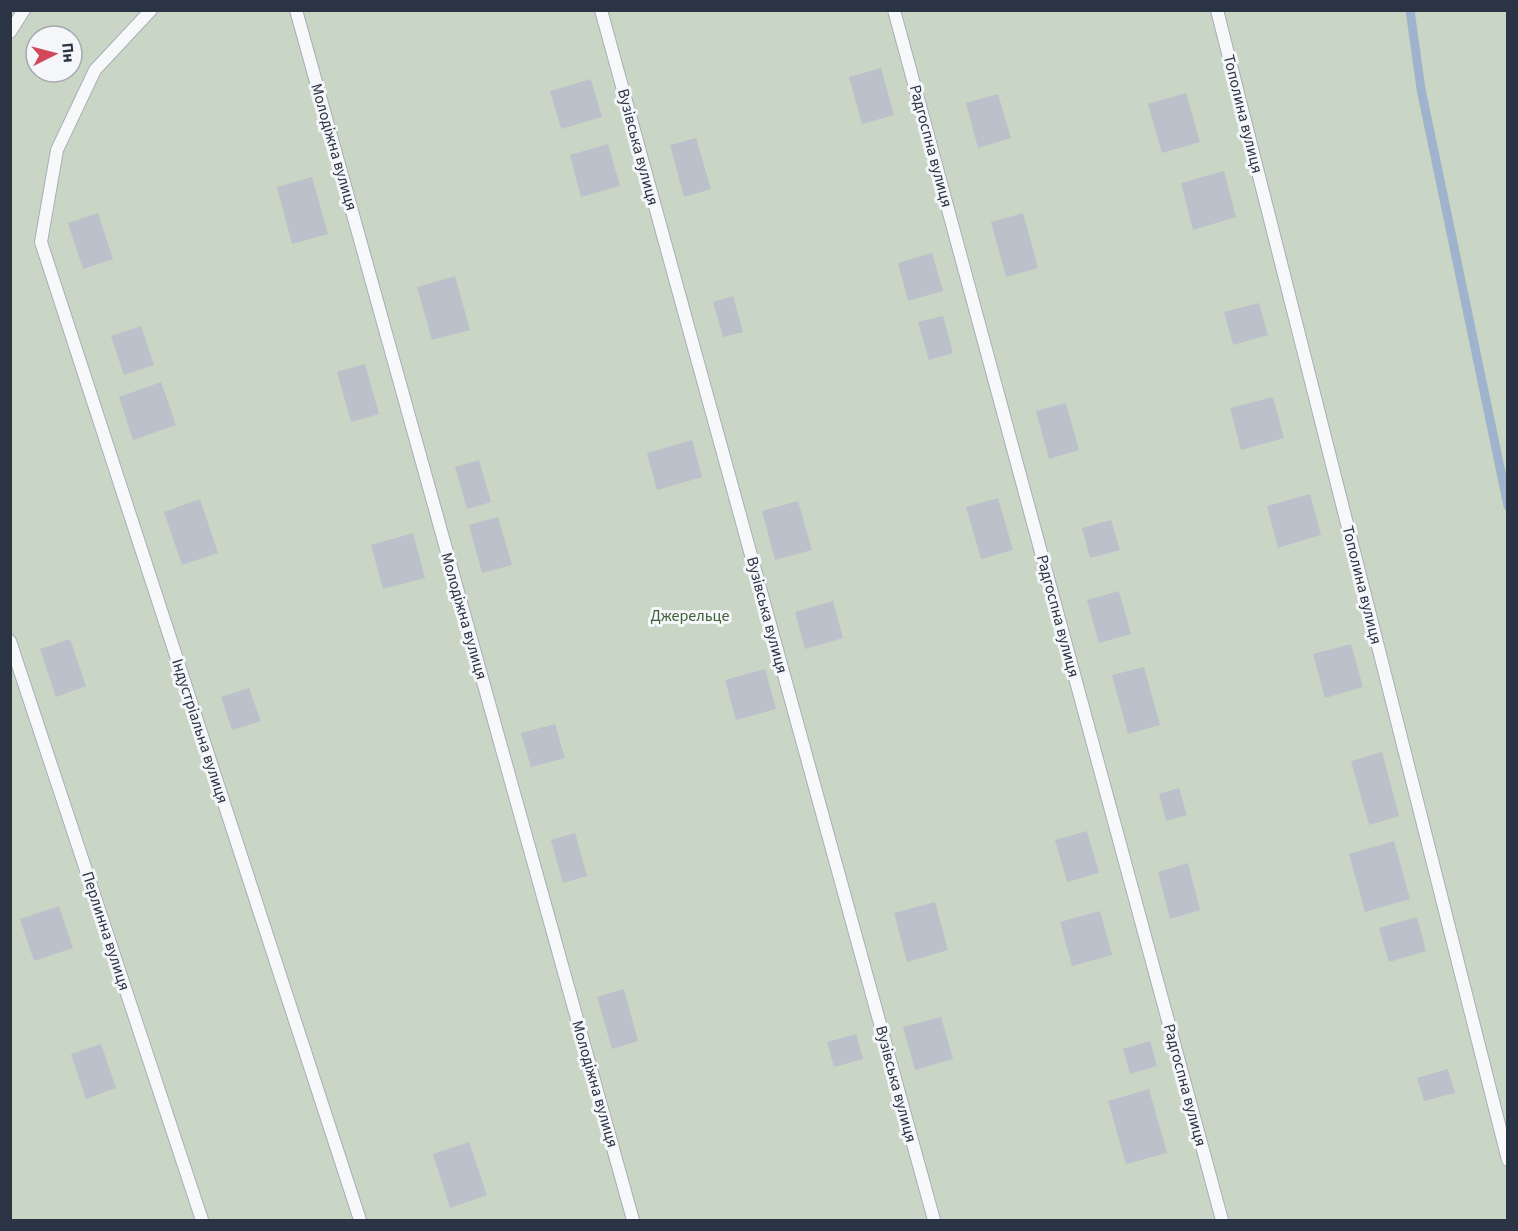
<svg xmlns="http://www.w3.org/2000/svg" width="1518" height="1231" font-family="'Source Sans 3',sans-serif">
  <rect width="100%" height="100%" fill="#e4e7ec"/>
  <path fill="#c9d6c5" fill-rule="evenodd" d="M10 11H1507V1220H11ZM36 36H72V72H36Z"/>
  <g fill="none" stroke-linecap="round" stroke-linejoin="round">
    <path stroke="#9fb4cc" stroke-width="9" d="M1410 10 1421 89 1508 506"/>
  </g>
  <path fill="#bbc0ca" d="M881 68 894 115 862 124 849 77Z
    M591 79 602 117 561 129 550 91Z
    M1186 93 1200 142 1162 153 1148 104Z
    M998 94 1011 138 978 148 966 103Z
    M696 138 711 189 684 197 670 145Z
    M608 144 620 186 581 197 570 155Z
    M1224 171 1236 217 1193 230 1181 183Z
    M312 177 328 234 292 244 277 187Z
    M98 213 113 259 83 269 68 223Z
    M1023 213 1038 268 1006 277 991 222Z
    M932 253 943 291 908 301 898 263Z
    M455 276 470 330 432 340 417 287Z
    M733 296 743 332 723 337 713 302Z
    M1259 303 1268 335 1233 345 1224 312Z
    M943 316 953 353 929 360 918 322Z
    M141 326 154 365 124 375 111 336Z
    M365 364 379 414 351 422 337 372Z
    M161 382 176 425 133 440 119 397Z
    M1273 397 1284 438 1241 450 1230 408Z
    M1066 403 1079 450 1049 459 1036 411Z
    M692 440 702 477 657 490 647 453Z
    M479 460 491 502 467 509 455 467Z
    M1310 494 1321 535 1278 548 1267 506Z
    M998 498 1013 550 981 559 966 507Z
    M200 499 218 553 182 565 164 512Z
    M798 501 812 550 775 560 762 511Z
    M498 517 512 565 482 573 469 525Z
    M1111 520 1120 550 1090 558 1082 528Z
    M413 533 425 578 383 589 371 545Z
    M1119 591 1131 634 1099 643 1087 600Z
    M833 601 843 638 805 649 795 612Z
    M70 639 86 686 56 697 40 649Z
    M1351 644 1363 687 1325 698 1313 654Z
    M1144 667 1160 725 1128 734 1112 675Z
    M765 669 776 709 736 720 725 680Z
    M249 688 261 721 232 730 221 697Z
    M555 724 565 758 531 767 521 733Z
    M1382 752 1399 816 1369 825 1351 761Z
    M1179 788 1187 815 1166 821 1159 794Z
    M1087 831 1099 873 1067 882 1055 840Z
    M575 833 587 876 563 883 551 840Z
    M1394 841 1410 899 1365 912 1349 854Z
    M1188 863 1200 910 1170 919 1158 872Z
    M935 902 948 950 907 962 894 913Z
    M59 906 73 948 34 961 20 919Z
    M1100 911 1112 955 1072 966 1060 922Z
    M1417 917 1426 951 1389 962 1379 928Z
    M624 989 638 1041 612 1049 597 997Z
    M941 1017 953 1059 915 1070 903 1027Z
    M856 1034 863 1059 834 1067 827 1042Z
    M1150 1041 1157 1066 1130 1074 1123 1049Z
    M101 1044 116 1088 86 1099 71 1054Z
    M1448 1069 1455 1093 1424 1101 1417 1078Z
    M1149 1089 1167 1153 1126 1164 1108 1101Z
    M469 1142 487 1195 450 1208 433 1154Z"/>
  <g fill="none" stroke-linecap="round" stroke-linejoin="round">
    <defs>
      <path id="lane" d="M151 10 95 70 57 150 41 242 360 1220
        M296 10 633 1220
        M601 10 934 1220
        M894 10 1222 1220
        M1217 10 1508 1160
        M10 32 24 10
        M10 641 202 1220"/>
    </defs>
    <use href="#lane" stroke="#a9aeb7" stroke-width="14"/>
    <use href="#lane" stroke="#f7f8fa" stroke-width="12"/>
  </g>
  <g text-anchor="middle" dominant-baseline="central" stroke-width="6" stroke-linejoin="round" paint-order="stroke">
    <g font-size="16" fill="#2b3445" stroke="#f4f6f9">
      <text transform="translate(1243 114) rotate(76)">Тополина вулиця</text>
      <text transform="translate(931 146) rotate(75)">Радгоспна вулиця</text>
      <text transform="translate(334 147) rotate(74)">Молодіжна вулиця</text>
      <text transform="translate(638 147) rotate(75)">Вузівська вулиця</text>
      <text transform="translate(1362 585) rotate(76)">Тополина вулиця</text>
      <text transform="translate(767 615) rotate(75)">Вузівська вулиця</text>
      <text transform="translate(464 616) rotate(74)">Молодіжна вулиця</text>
      <text transform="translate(1058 616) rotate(75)">Радгоспна вулиця</text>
      <text transform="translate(200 731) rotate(72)">Індустріальна вулиця</text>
      <text transform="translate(106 931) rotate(72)">Перлинна вулиця</text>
      <text transform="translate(595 1084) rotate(74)">Молодіжна вулиця</text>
      <text transform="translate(896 1084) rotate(75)">Вузівська вулиця</text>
      <text transform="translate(1185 1085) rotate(75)">Радгоспна вулиця</text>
    </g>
    <g font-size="16" fill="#3f6138" stroke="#f4f6f9">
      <text x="690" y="616">Джерельце</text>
    </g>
  </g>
  <rect width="1518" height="1231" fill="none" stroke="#2b3445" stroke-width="24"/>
  <g transform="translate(54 54) rotate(84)"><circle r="28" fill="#f4f6f9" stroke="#a4a8b1" stroke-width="1.5"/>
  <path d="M0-4.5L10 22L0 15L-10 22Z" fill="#d1495b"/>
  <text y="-9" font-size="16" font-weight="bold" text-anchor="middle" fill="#2b3445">Пн</text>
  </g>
</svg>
